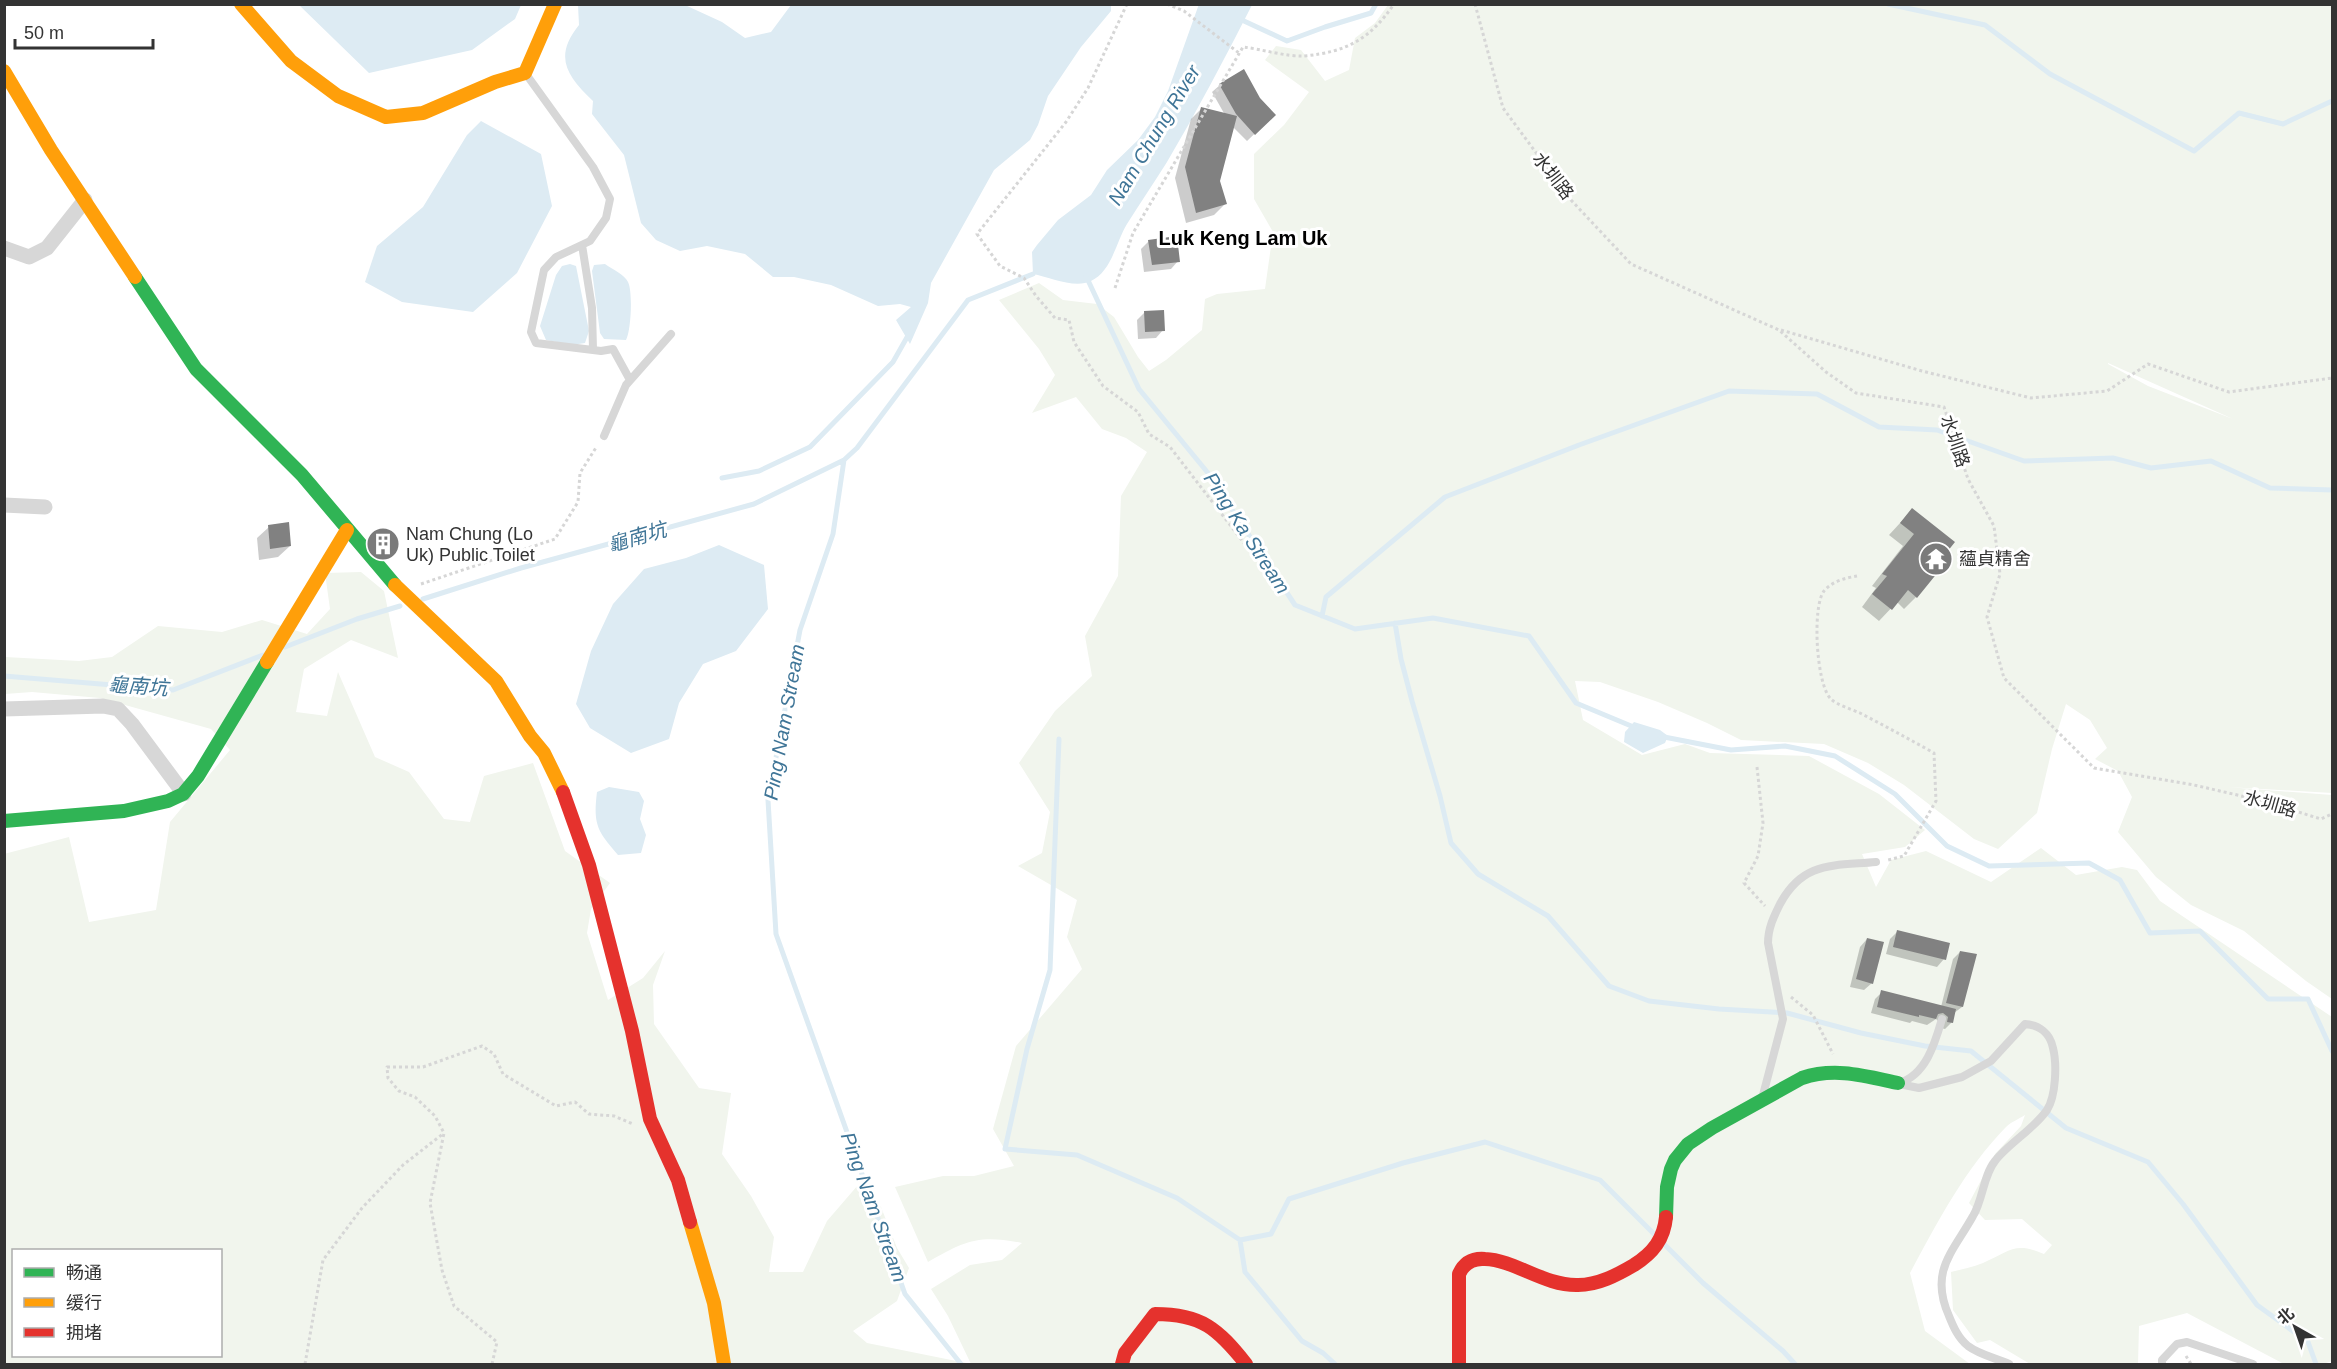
<svg xmlns="http://www.w3.org/2000/svg" width="2337" height="1369" font-family="Helvetica,'Noto Sans SC',sans-serif">
  <rect width="100%" height="100%" fill="#fff"/>
  <path fill="#f1f5ed" fill-rule="evenodd" d="M1388 5H2332V793L2227 787 2332 795V999L2306 981 2244 931 2191 905 2156 877 2118 832 2132 797 2118 771 2095 759 2107 748 2090 720 2066 704 2052 749 2037 813 1998 849 1974 839 1904 785 1868 763 1824 744 1741 740 1707 723 1658 702 1600 682 1575 681 1583 720 1642 755 1685 744 1710 753 1809 756 1879 794 1925 830 1905 847 1862 854 1876 887 1891 860 1926 851 1991 882 2041 848 2076 875 2122 867 2137 870 2160 901 2332 1017V1361L2323 1364H2284L2187 1313 2139 1326 2138 1364H2030L1990 1340 1977 1343 1953 1310 1951 1272C1962 1269 1973 1267 1983 1263 2009 1252 2014 1241 2044 1254L2052 1245 2022 1219 1985 1220 1969 1203 1995 1154 2021 1126 2025 1115C2019 1119 2011 1122 2006 1127 1965 1169 1937 1223 1910 1273L1925 1331 1970 1364H5L4 854 69 837 89 922 156 910 170 822 230 750 211 729 100 698 32 692 5 694V657L79 661 112 657 158 626 222 632 262 620 307 634 330 609 325 573 361 572 384 591 398 658 351 640 304 669 296 712 327 716 338 672 375 757 409 772 444 819 470 822 484 776 533 763 565 851 610 883 591 909 587 933 608 1000 643 978 665 951 653 985 654 1024 699 1088 731 1093 722 1154 751 1196 774 1237 769 1272H803L827 1221 858 1185 881 1207 897 1248 909 1268 897 1301 853 1331 867 1343 971 1364 948 1316 931 1289 970 1265 1002 1260 1022 1243C979 1234 964 1241 928 1262L895 1187 943 1176H974L1014 1166 993 1129 1016 1046 1082 969 1067 937 1077 900 1018 866 1042 853 1050 812 1019 763 1055 711 1092 676 1085 636 1118 576 1121 496 1147 452 1126 438 1102 429 1076 397 1032 413 1055 375 1039 349 999 300 1039 283 1063 300 1097 304 1114 317 1138 357 1149 371 1166 360 1202 330 1205 299 1217 294 1265 289 1273 232 1254 199V154L1284 125 1309 92 1265 60 1276 46 1301 50 1325 81 1349 70 1355 38 1375 23ZM2108 364V363L2233 419 2148 386ZM14 1250H220V1356H14Z"/>
  <path fill="#ddebf3" d="M1199 4 1252 5C1225 58 1197 111 1167 162 1154 183 1140 203 1127 224 1116 242 1112 271 1091 281 1075 289 1049 277 1033 274L1032 252 1037 245 1058 220 1091 195 1107 170 1138 140 1155 117 1168 91Z
    M299 5H521L515 19 472 50 369 73Z
    M578 5H685L722 22 745 38 771 32 791 5 1111 4V11L1081 47 1048 96 1038 125 1030 140 994 170 931 283 928 303 910 344 896 320 911 307 900 304 878 306 831 285 794 277H773L745 254 707 246 680 251 656 240 641 223 624 155 592 114 593 101C567 76 553 57 579 25Z
    M481 121 541 154 552 206 517 273 473 312 402 302 365 282 377 246 423 207 467 135Z
    M570 264 576 266 589 331 585 343 572 345 546 340 540 326 556 275 562 266Z
    M605 264C612 269 625 275 628 282 633 292 631 331 626 340L604 339 600 333 592 271 594 265Z
    M719 545 764 565 768 609 736 651 703 664 679 703 669 739 631 753 590 728 576 704 591 651 613 604 644 569 686 558Z
    M1634 722 1660 730 1668 736 1665 743 1643 753 1624 742 1625 732Z
    M609 787 639 792 644 801 640 819 646 835 641 853 618 855C597 831 593 824 597 792Z"/>
  <path fill="#0003" d="M1220 85 1274 115 1247 141 1232 126 1218 181 1225 204 1214 215 1186 223 1175 178 1191 119 1201 109 1225 115 1212 92Z
    M1149 241 1178 261 1171 269 1144 272 1141 249Z
    M1145 312 1163 330 1156 338 1138 339 1137 320Z
    M1912 510 1941 557 1916 597 1904 609 1897 602 1879 621 1862 607 1876 588 1872 586 1903 546 1889 535Z
    M269 527 290 546 278 557 259 560 257 538Z
    M1898 931 1944 959 1937 967 1886 954 1890 939Z
    M1867 939 1872 983 1864 990 1850 987 1860 947Z
    M1960 952 1962 1007 1954 1013 1952 1022 1945 1029 1941 1028V1024L1936 1019 1927 1025 1912 1021 1910 1023 1871 1013 1875 999 1882 992 1941 1007 1953 959Z"/>
  <g fill="none" stroke-linecap="round" stroke-linejoin="round">
    <path stroke="#ddebf3" stroke-width="5" d="M1236 4 1240 17 1244 21 1287 41 1325 27 1371 13 1376 4
      M1888 4 1985 25 2050 74 2194 151 2239 113 2283 124 2332 101
      M1086 276 1139 389 1208 473 1295 605 1355 629 1433 618 1529 636 1576 703 1636 728
      M722 478 759 471 810 447 893 362 910 332
      M423 599 521 568 754 504 844 460
      M1322 616 1326 597 1445 497 1579 445 1729 391 1817 394 1879 427 1937 430 2024 461 2113 458 2151 468 2211 461 2270 488 2332 490
      M1395 623 1401 659 1412 701 1440 796 1451 843 1478 874 1548 916 1609 986 1649 1001 1719 1009 1787 1013 1861 1033 1925 1046 1971 1051 2066 1128 2148 1162 2183 1204 2257 1305 2308 1342 2316 1364
      M285 647 357 619 400 606
      M4 676 173 690 263 655
      M1659 736 1731 750 1785 746 1835 756 1895 794 1947 846 1989 866 2089 863 2120 880 2150 933 2200 931 2268 999H2308L2332 1051
      M1059 739 1050 970 1027 1049 1005 1149 1077 1155 1177 1198 1240 1240 1271 1234 1289 1199 1403 1163 1485 1142 1600 1180 1657 1237
      M1240 1240 1245 1272 1302 1341 1323 1353 1335 1364
      M1664 1244 1703 1283 1783 1351 1795 1364
      M961 1364 905 1294 776 934 768 800 800 630 833 534 844 460 857 448 968 300 1033 274"/>
  </g>
  <path fill="#818181" d="M1244 69 1260 98 1276 115 1255 135 1236 114 1219 84Z
    M1201 107 1237 116 1220 181 1227 204 1196 213 1185 167Z
    M1177 236 1180 262 1152 265 1148 240Z
    M1164 310 1165 331 1145 332 1144 311Z
    M1912 508 1955 542 1943 557 1947 561 1917 598 1908 590 1892 610 1872 594 1887 576 1882 574 1914 534 1900 523Z
    M289 522 291 546 270 549 268 525Z
    M1897 930 1950 943 1946 960 1893 947Z
    M1867 938 1884 942 1873 984 1856 979Z
    M1960 951 1977 954 1963 1007 1946 1003Z
    M1881 990 1956 1009 1953 1023 1947 1022 1948 1017 1943 1013 1938 1014 1936 1019 1919 1015V1017L1877 1007Z"/>
  <g fill="none" stroke-linecap="round" stroke-linejoin="round">
    <path stroke="#d6d6d6" stroke-width="3" stroke-dasharray="3 3" stroke-linecap="butt" d="M1127 4 1088 88 1066 122 977 234 1000 266 1024 278 1036 296 1055 318 1069 320 1074 342 1103 386 1138 412 1149 434 1170 447 1244 543
      M1167 4 1184 11 1239 53
      M1475 4 1503 108 1571 200 1631 264 1779 330 1826 372 1856 393 1944 407 1968 479 1994 526 2000 574 1987 617 2004 678 2094 768 2194 785 2263 801 2321 819 2332 814
      M1115 288 1133 233 1243 47C1261 49 1287 57 1304 56 1347 52 1370 39 1394 4
      M1781 330 1922 371 2031 398 2107 391 2148 364 2229 392 2332 378
      M1857 576C1846 578 1832 581 1824 591 1812 606 1816 685 1831 699 1837 705 1851 709 1860 713 1885 726 1909 739 1934 753L1936 801 1904 856 1888 860
      M421 584 555 539 578 502 580 473 597 446
      M1757 767 1763 823 1758 856 1744 883 1765 906
      M1791 997 1813 1015 1833 1054
      M2186 1356 2191 1364
      M305 1364 323 1260 362 1208 403 1165 444 1133
      M492 1364 497 1342 454 1306 442 1270 430 1203 444 1133 435 1116 415 1097 399 1091 388 1078 387 1067H423L482 1046 494 1054 503 1074 556 1106 575 1102 589 1114 614 1116 633 1124"/>
    <path stroke="#d7d7d7" stroke-width="8" d="M526 74 593 167 610 199 606 218 590 241 556 257 544 270 531 332 536 343 601 351 613 349 630 380
      M582 245 592 308 593 350
      M604 436 626 385 671 334
      M1899 1083C1926 1075 1935 1043 1942 1019
      M1899 1084 1919 1088 1962 1077 1991 1061 2025 1024C2039 1025 2050 1033 2053 1048 2057 1064 2056 1096 2047 1110 2035 1128 2008 1144 1995 1161 1983 1176 1983 1200 1973 1216 1953 1252 1929 1271 1949 1316 1953 1326 1958 1338 1968 1346 1980 1355 1996 1358 2009 1364
      M1763 1095 1783 1019 1768 943C1768 928 1774 916 1780 904 1803 861 1833 866 1876 862
      M2162 1364V1360L2177 1344 2187 1342 2253 1364"/>
    <path stroke="#d7d7d7" stroke-width="15" d="M4 248 29 257 47 248 85 200
      M4 505 45 507
      M4 709 103 706 118 709 132 724 184 794"/>
    <path stroke="#30b455" stroke-width="14" d="M135 277 196 369 302 475 395 585
      M4 821 124 811 168 801 183 794 198 776 267 662
      M1666 1217 1667 1187 1671 1169 1675 1160 1688 1144 1712 1128 1802 1078C1835 1067 1865 1076 1898 1083"/>
    <path stroke="#ff9f0a" stroke-width="14" d="M241 4 291 61 338 96 386 117 423 113 495 82 525 73 555 4
      M4 71 51 150 135 277
      M395 585 496 681 530 736 544 753 563 792
      M267 662 347 530
      M690 1222 714 1303 724 1364"/>
    <path stroke="#e5322d" stroke-width="14" d="M563 792 589 865 632 1031 650 1119 678 1180 690 1222
      M1122 1364 1125 1353 1155 1314C1202 1314 1218 1329 1246 1364
      M1459 1364V1274C1464 1263 1473 1258 1485 1259 1515 1260 1544 1286 1578 1285 1598 1285 1617 1275 1634 1265 1653 1253 1664 1239 1666 1217"/>
  </g>
  <defs>
    <symbol id="building-disc" viewBox="-11 -11 22 22"><circle r="9.5" fill="#7a7a7a" stroke="#fff"/><path d="M-4-6H4V6H1V3H-1V6H-4ZM-2.5-4.3h1.7v1.8h-1.7ZM.8-4.3h1.7v1.8H.8ZM-2.5-1h1.7V.8h-1.7ZM.8-1h1.7V.8H.8Z" fill="#fff"/></symbol>
    <symbol id="temple-disc" viewBox="-11 -11 22 22"><circle r="9.5" fill="#7a7a7a" stroke="#fff"/><path d="M0-6L5-2H3V0L6.5 2.5H4V6H1.5V3h-3V6H-4V2.5H-6.5L-3 0V-2H-5Z" fill="#fff"/></symbol>
  </defs>
  <g fill-rule="evenodd">
    <use href="#building-disc" x="364" y="525" width="38" height="38"/>
    <use href="#temple-disc" x="1917" y="540" width="38" height="38"/>
  </g>
  <g text-anchor="middle" dominant-baseline="central" stroke-width="6" stroke-linejoin="round" paint-order="stroke">
    <g font-size="18" fill="#333" stroke="#fff">
      <text transform="translate(1553 176) rotate(52)">水圳路</text>
      <text transform="translate(1955 441) rotate(71)">水圳路</text>
      <text transform="translate(2270 804) rotate(16)">水圳路</text>
    </g>
    <g font-size="18" fill="#333" stroke="#fff" text-anchor="start">
      <text x="406" y="534">Nam Chung (Lo<tspan x="406" dy="21">Uk) Public Toilet</tspan></text>
      <text x="1959" y="559">蘊貞精舍</text>
    </g>
    <g font-size="20" font-style="italic" fill="#3f7597" stroke="#fff">
      <text transform="translate(1154 135) rotate(-59)">Nam Chung River</text>
      <text transform="translate(1247 533) rotate(57)">Ping Ka Stream</text>
      <text transform="translate(637 537) rotate(-16)">龜南坑</text>
      <text transform="translate(138 686) rotate(4)">龜南坑</text>
      <text transform="translate(784 722) rotate(-80)">Ping Nam Stream</text>
      <text transform="translate(874 1207) rotate(70)">Ping Nam Stream</text>
    </g>
    <g font-size="20" font-weight="bold" fill="#000" stroke="#fff">
      <text x="1243" y="238">Luk Keng Lam Uk</text>
    </g>
  </g>
  <rect width="2337" height="1369" fill="none" stroke="#333333" stroke-width="12"/>
  <rect x="12" y="1249" width="210" height="108" fill="#ffffff" stroke="#adadad" stroke-width="1.5"/>
  <rect x="24" y="1268" width="30" height="9" fill="#30b455" stroke="#adadad" stroke-width="1.5"/>
  <text x="66" y="1279" font-size="18" fill="#333333">畅通</text>
  <rect x="24" y="1298" width="30" height="9" fill="#ff9f0a" stroke="#adadad" stroke-width="1.5"/>
  <text x="66" y="1309" font-size="18" fill="#333333">缓行</text>
  <rect x="24" y="1328" width="30" height="9" fill="#e5322d" stroke="#adadad" stroke-width="1.5"/>
  <text x="66" y="1339" font-size="18" fill="#333333">拥堵</text>
  <g transform="translate(2295 1327) rotate(320)" stroke="#ffffff" stroke-width="4.5" paint-order="stroke">
  <path d="M0-4.5L10 22L0 15L-10 22Z" fill="#333333"/>
  <text y="-9" font-size="16" font-weight="bold" text-anchor="middle" fill="#333333">北</text>
  </g>
  <path d="M15 39v9h138v-9" fill="none" stroke="#333333" stroke-width="3"/>
  <text x="24" y="39" font-size="18" fill="#333333" stroke="#ffffff" stroke-width="4.5" paint-order="stroke">50 m</text>
</svg>
